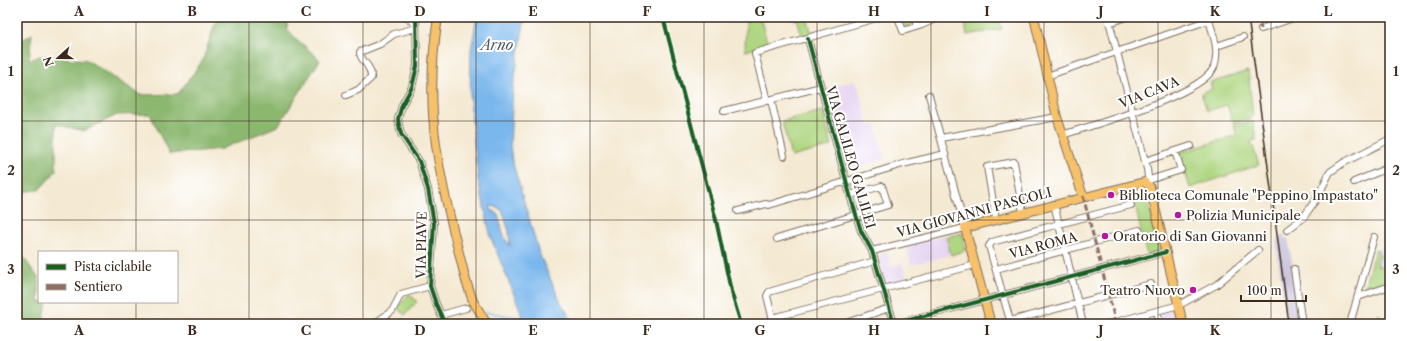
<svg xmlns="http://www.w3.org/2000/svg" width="1407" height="341" font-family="'Libre Caslon Text',serif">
  <rect width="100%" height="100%" fill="#fff"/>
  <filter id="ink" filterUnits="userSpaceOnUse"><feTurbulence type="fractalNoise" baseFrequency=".025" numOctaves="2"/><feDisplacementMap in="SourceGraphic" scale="8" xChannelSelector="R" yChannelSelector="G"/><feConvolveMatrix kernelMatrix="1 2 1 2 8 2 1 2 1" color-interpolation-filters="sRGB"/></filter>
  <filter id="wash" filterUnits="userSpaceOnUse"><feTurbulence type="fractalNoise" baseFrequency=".012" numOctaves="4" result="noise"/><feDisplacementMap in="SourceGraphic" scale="16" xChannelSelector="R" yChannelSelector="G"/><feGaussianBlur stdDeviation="0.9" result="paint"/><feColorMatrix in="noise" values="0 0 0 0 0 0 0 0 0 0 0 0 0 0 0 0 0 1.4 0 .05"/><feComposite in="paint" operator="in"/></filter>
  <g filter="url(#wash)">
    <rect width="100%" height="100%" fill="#f4e9d2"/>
    <path fill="#e5d3f1" d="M856 80 869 126 876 125 885 159 848 169 825 89Z
      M945 235 950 255 911 265 906 245Z
      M1390 244V279H1389L1384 267 1378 266 1376 261 1380 256 1377 249Z
      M887 250 890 266 902 263 907 280 887 285 878 258Z
      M1173 310 1176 324H1161V313Z"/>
    <path fill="#c7c0d9" d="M1285 234V238H1288L1292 262 1299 324H1287L1276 240Z"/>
    <path fill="#afd680" stroke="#75804f" d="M746 17H760L768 45 745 51Z
      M797 17H807L811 32 815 31V33L799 38 802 35 797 19 794 20 793 18Z
      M901 17H914V25L905 27Z
      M964 17H999L1002 29 967 35Z
      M1248 71 1253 117 1234 124 1227 105 1207 111 1201 93 1212 89 1210 83Z
      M822 111 832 146 791 157 782 121Z
      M1253 121 1256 140 1251 141 1259 165 1190 188 1179 153 1237 135 1234 126Z
      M1140 188 1146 192 1160 251 1147 255 1144 245 1146 244 1145 240H1143L1135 205 1136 203 1135 199 1133 200 1130 191Z
      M962 233 966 250 951 255 946 237Z
      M1377 249 1380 256 1376 264 1378 266 1384 267 1389 282 1366 290 1365 285 1375 250Z
      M409 294 417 301 405 315 397 308Z
      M1379 314 1381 319 1388 317 1390 324H1376Z"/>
    <path fill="#8bb76e" stroke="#637046" d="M217 17H288L287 30 320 60 278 126 221 149 169 154 150 114 117 115 84 131 56 124V171L39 190 17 192V43L32 34 29 60 40 56 87 60 141 95 178 94 203 60Z
      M17 248 39 279V302H47L43 324H25L17 317Z"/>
    <path fill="#7ab7ed" stroke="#5a7086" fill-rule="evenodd" d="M477 17H525L513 88 510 145 512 160 539 253 560 301 574 324H526L491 238 478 180 470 98 471 50ZM490 205 502 210 509 231 510 246 504 237 498 215 496 212 492 211Z"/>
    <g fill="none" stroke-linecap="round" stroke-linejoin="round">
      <path stroke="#7ab7ed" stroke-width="1.5" d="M486 312 523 318
        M401 324 404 319"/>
    </g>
  </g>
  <g filter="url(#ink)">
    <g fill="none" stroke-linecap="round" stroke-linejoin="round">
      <defs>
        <path id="minor" d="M407 17 415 24
          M416 17 417 66 412 87 402 105 398 119 399 125 401 134 419 161 428 189 434 223 430 286 436 304 445 324
          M898 17 903 31 922 25 939 17
          M916 17V27
          M1108 17 1147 169 1149 185
          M1109 23 1126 17
          M1261 29 1296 17
          M808 39 850 195 861 231 872 251 894 324
          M1217 46 1243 37
          M1047 76 1209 20
          M346 95 358 90 371 78C372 65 359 60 360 52L380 44 394 34 416 28
          M771 100 784 156
          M767 101 755 53 880 17
          M724 111 821 87
          M1062 135C1092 125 1203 95 1214 67 1220 50 1213 34 1208 17
          M941 138 1057 117
          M1145 161 1191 146
          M1149 180 1181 170 1175 151
          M1354 182 1390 167
          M1054 204 1083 324
          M738 211 766 204 769 205 903 164 945 154
          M996 219 987 167 1014 162 1023 212
          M1287 230 1303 218 1317 198 1330 172 1343 163 1390 139
          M777 239 888 205 882 186 850 195
          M872 251 965 228 929 95
          M996 269 1139 230
          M1294 269 1302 324
          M1358 297 1390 286
          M1157 311 1160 324
          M441 315 466 308
          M772 318 975 265
          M1010 321 1151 284
          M374 324 392 311 401 294 430 286
          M774 324 767 296 769 292 875 261
          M843 324 889 308
          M894 324 1166 252
          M1011 324 989 246 992 242 1131 205
          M1108 324 1179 305 1216 285 1258 250
          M1350 324 1374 237"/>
        <path id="major" d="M438 17C433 49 431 82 433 114 436 169 453 228 466 281L473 301 487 324
          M1034 17 1057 117 1083 196
          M991 324 965 228 1144 182 1150 187 1183 324"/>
      </defs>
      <use href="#minor" stroke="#7c6d5d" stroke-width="8"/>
      <use href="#major" stroke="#7c6d5d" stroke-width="10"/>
      <use href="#minor" stroke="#fff" stroke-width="6"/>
      <use href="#major" stroke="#f6c16b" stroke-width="8"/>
      <path stroke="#3b2a1e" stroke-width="1.5" d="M1248 17 1289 324"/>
      <path stroke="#8d6e63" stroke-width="3" stroke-dasharray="6 3" stroke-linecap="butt" d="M1259 17 1261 29
        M1083 196 1116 324"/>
      <defs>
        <path id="cycleway" d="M416 17 417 66 412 87 402 105 398 119 399 125 401 134 419 161 428 189 434 223 430 286 436 304 445 324
          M663 17 716 220 731 291 741 324
          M808 39 850 195 861 231 872 251 894 324
          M894 324 1166 252"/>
      </defs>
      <use href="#cycleway" stroke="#fff" stroke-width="6"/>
      <use href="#cycleway" stroke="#1b5e20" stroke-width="4"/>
    </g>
  </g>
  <path fill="none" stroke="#3b2a1e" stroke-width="1" stroke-opacity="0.55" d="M136 17V252M249 17V324M363 17V324M476 17V324M590 17V324M704 17V324M817 17V324M931 17V324M1044 17V324M1158 17V324M1271 17V324M17 121H1390M17 220H1390M136 302V324"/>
  <g fill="#b5179e" stroke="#fff" stroke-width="1.5">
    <circle cx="1111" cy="195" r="4"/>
    <circle cx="1178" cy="215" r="4"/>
    <circle cx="1105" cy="236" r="4"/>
    <circle cx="1193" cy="290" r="4"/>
  </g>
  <g text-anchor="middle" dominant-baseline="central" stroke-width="4" stroke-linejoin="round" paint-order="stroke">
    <g font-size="13" fill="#3b2a1e" stroke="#fff">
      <text transform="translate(1149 92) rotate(-22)">VIA CAVA</text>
      <text transform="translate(851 157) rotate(74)">VIA GALILEO GALILEI</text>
      <text transform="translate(974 212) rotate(-15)">VIA GIOVANNI PASCOLI</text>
      <text transform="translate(421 245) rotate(-89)">VIA PIAVE</text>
      <text transform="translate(1043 245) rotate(-15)">VIA ROMA</text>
    </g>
    <g font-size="13" fill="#3b2a1e" stroke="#fff" text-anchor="start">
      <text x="1119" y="195">Biblioteca Comunale "Peppino Impastato"</text>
      <text x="1186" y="215">Polizia Municipale</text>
      <text x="1113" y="236">Oratorio di San Giovanni</text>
      <text x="1185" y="290" text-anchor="end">Teatro Nuovo</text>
    </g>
    <g font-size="14" font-style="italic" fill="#515b66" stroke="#fff">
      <text x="497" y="45">Arno</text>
    </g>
  </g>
  <rect width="1407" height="341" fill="none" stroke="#fff" stroke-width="44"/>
  <rect x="38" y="251" width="140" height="52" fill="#ffffff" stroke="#b1aaa5"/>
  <rect x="46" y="264" width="20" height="6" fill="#1b5e20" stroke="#b1aaa5"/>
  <text x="74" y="271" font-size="12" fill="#3b2a1e">Pista ciclabile</text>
  <rect x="46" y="284" width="20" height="6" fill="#8d6e63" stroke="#b1aaa5"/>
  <text x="74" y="291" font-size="12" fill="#3b2a1e">Sentiero</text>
  <g transform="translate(58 58) rotate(249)" stroke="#ffffff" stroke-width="3" paint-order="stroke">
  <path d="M0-3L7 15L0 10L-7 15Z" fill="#3b2a1e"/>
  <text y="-6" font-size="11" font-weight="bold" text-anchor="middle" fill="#3b2a1e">N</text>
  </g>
  <path d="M1241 295v6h65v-6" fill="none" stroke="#3b2a1e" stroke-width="2"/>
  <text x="1247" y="295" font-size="12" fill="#3b2a1e" stroke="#ffffff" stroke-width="3" paint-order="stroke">100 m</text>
  <rect x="22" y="22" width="1363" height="297" fill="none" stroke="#3b2a1e" stroke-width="1.5"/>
  <g font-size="13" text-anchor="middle" font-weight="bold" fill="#3b2a1e">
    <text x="79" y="16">A</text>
    <text x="192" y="16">B</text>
    <text x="306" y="16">C</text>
    <text x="420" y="16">D</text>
    <text x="533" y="16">E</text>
    <text x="647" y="16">F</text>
    <text x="760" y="16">G</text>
    <text x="874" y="16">H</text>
    <text x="987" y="16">I</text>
    <text x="1101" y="16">J</text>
    <text x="1215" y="16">K</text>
    <text x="1328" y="16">L</text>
    <text x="11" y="76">1</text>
    <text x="1396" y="76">1</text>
    <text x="11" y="175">2</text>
    <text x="1396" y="175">2</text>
    <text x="11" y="274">3</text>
    <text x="1396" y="274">3</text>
    <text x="79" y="335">A</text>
    <text x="192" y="335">B</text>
    <text x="306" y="335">C</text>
    <text x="420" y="335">D</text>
    <text x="533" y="335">E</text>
    <text x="647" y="335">F</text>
    <text x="760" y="335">G</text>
    <text x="874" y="335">H</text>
    <text x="987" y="335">I</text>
    <text x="1101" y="335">J</text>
    <text x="1215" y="335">K</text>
    <text x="1328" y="335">L</text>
  </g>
</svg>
